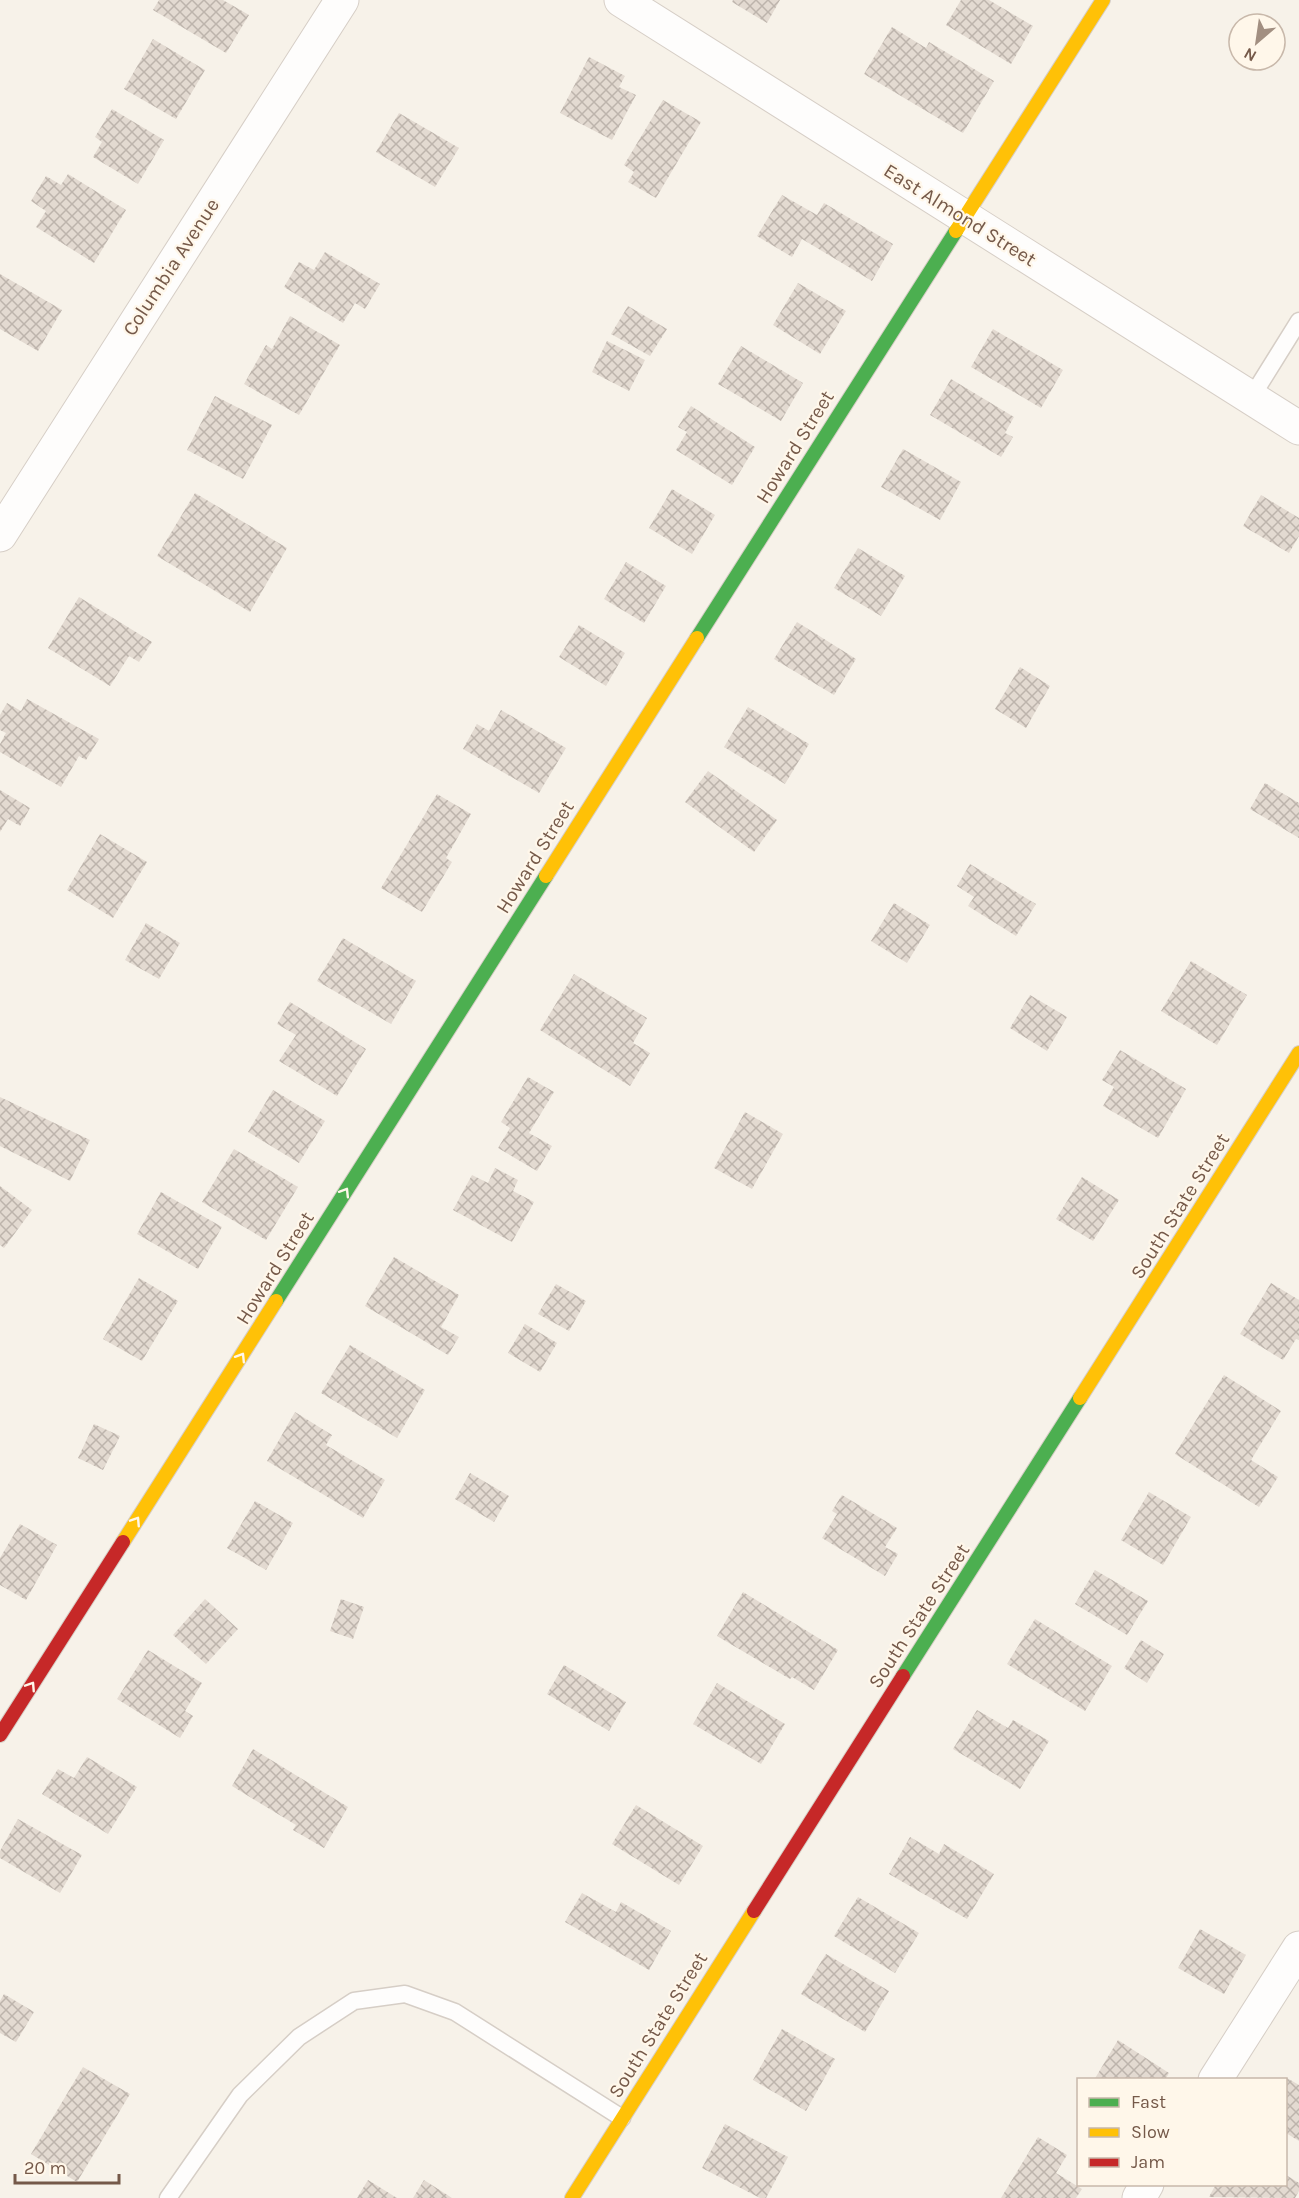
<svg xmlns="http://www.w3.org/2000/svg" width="1299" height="2198" font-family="Karla,sans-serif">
  <defs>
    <pattern id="building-cross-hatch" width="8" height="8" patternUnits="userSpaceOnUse" patternTransform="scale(1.5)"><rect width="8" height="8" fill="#e3dad1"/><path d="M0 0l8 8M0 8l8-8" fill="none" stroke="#bdb4ac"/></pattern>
  </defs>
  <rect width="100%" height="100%" fill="#f7f2e9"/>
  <path fill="url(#building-cross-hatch)" d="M159 0H223L249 15 226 53 153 10Z
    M733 0H780L767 23 732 2Z
    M961 0H989L1033 26 1011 64 946 25Z
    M892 27 926 48 929 42 994 81 963 133 864 74Z
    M153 39 205 70 176 119 124 89Z
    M589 57 625 76 619 87 636 95 612 140 560 113Z
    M663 100 701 122 656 198 628 182 634 172 624 165Z
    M112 109 164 140 138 184 93 157 102 142 95 137Z
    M399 113 459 148 435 187 376 152Z
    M68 174 126 210 94 263 36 227 46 211 31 201 46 176 61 185Z
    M782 195 817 215 824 203 893 244 872 281 802 239 792 257 757 236Z
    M325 252 380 284 365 309 355 303 343 323 284 287 299 262 314 270Z
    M0 274 62 310 38 351 0 329Z
    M798 283 846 311 820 354 773 325Z
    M628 306 667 329 650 356 611 334Z
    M290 316 340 345 299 415 244 384 266 345 272 349Z
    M993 329 1063 370 1041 408 971 367Z
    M607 341 645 360 629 391 592 372Z
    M741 346 803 383 781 421 718 384Z
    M951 379 1014 417 1005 433 1013 437 1001 457 930 415Z
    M215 396 272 425 243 479 187 450Z
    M691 406 755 447 732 485 676 450 687 432 678 427Z
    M903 449 961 482 940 520 881 487Z
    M672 489 715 515 692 554 649 528Z
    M195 493 287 548 250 612 157 556Z
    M1261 495 1299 518V536L1289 553 1243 526Z
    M858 548 905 576 881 616 834 588Z
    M626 562 666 586 644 623 604 599Z
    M79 597 152 642 139 662 129 656 110 686 48 648Z
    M797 622 856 659 834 695 774 659Z
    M579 625 625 653 606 686 559 657Z
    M1020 667 1050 686 1026 728 995 709Z
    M27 699 99 739 86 760 79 756 61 787 0 752V744L6 733 0 730V715L7 703 21 711Z
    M748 707 809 744 785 784 724 747Z
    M501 710 566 748 539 793 463 749 477 724 489 731Z
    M708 771 777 820 754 852 685 802Z
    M1265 783 1299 803V838L1250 809Z
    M0 790 30 808 20 826 8 819 0 832Z
    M437 794 471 814 446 858 452 862 422 912 381 888Z
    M100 834 147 862 113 918 67 890Z
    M970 864 1036 904 1016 936 968 906 974 897 957 886Z
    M894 903 930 925 907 963 871 941Z
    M146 923 180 943 159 979 125 960Z
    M343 938 416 981 391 1024 317 981Z
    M1191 961 1247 995 1217 1045 1161 1011Z
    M574 974 647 1018 633 1043 650 1053 630 1086 540 1030Z
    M1030 995 1067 1017 1047 1051 1010 1028Z
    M290 1002 366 1049 337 1096 279 1061 296 1035 277 1024Z
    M1120 1050 1186 1089 1158 1138 1103 1106 1114 1087 1102 1080Z
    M528 1077 554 1092 529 1133 552 1146 537 1171 498 1148 510 1128 501 1122Z
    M273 1090 325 1121 299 1163 248 1132Z
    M0 1097 90 1140 70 1181 0 1146Z
    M745 1112 783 1134 752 1189 714 1168Z
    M234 1149 298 1187 266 1240 202 1202Z
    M495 1168 518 1180 513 1191 534 1202 512 1242 453 1210 472 1175 488 1183Z
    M1082 1177 1119 1200 1093 1241 1056 1219Z
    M0 1186 32 1210 4 1248 0 1245Z
    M161 1192 222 1227 198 1269 137 1234Z
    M394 1257 459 1295 441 1327 459 1337 448 1355 365 1306Z
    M139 1278 178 1301 142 1361 103 1339Z
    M1271 1283 1299 1300V1340L1296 1339 1283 1360 1240 1334Z
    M556 1284 586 1301 569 1331 538 1314Z
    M525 1324 557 1343 540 1372 508 1353Z
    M350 1345 425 1390 397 1438 321 1393Z
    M1224 1375 1281 1411 1251 1460 1278 1477 1259 1507 1175 1454Z
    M295 1412 332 1435 326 1445 385 1480 363 1518 267 1461Z
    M94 1424 120 1436 103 1470 78 1458Z
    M470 1473 509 1496 494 1522 455 1499Z
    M1149 1492 1191 1517 1163 1565 1121 1540Z
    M842 1495 897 1528 885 1547 898 1554 885 1576 822 1538 837 1514 832 1511Z
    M255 1501 293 1523 266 1570 227 1548Z
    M20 1524 57 1545 26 1600 0 1585V1558Z
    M1095 1570 1148 1601 1127 1635 1075 1604Z
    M743 1592 838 1650 814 1690 792 1677 790 1679 717 1636Z
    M205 1599 238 1629 206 1664 173 1635Z
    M341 1599 364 1607 353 1639 330 1631Z
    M1035 1619 1112 1666 1085 1711 1007 1664Z
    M1141 1640 1164 1654 1147 1683 1124 1668Z
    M148 1650 202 1683 185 1711 193 1716 180 1738 117 1699Z
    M564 1665 626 1702 609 1731 547 1694Z
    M717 1683 785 1724 761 1764 693 1724Z
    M977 1710 1008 1728 1013 1720 1049 1741 1020 1789 953 1749Z
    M253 1749 348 1807 324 1848 293 1830 296 1825 232 1786Z
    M87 1757 137 1787 108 1834 42 1794 58 1769 74 1778Z
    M636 1805 703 1846 679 1885 612 1844Z
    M18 1819 82 1855 60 1893 0 1858V1851Z
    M910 1837 939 1854 944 1844 994 1874 967 1919 889 1874Z
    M582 1893 616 1912 621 1902 671 1931 649 1970 565 1922Z
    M858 1897 919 1933 895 1973 834 1936Z
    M1200 1929 1246 1955 1224 1994 1178 1968Z
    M826 1954 889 1991 865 2032 801 1994Z
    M4 1994 34 2012 16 2042 0 2033V2001Z
    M782 2029 835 2059 806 2111 753 2080Z
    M1118 2040 1169 2073 1165 2080H1094Z
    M83 2067 130 2094 77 2182 31 2154Z
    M1287 2078 1299 2085V2141L1286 2133Z
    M725 2124 788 2157 766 2198H760L702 2168Z
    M1038 2137 1067 2155 1056 2173 1082 2189 1076 2198H1001Z
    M1286 2175 1299 2183V2191L1295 2198 1209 2197 1216 2184H1286Z
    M368 2180 397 2198H357Z
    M424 2180 452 2198H413Z"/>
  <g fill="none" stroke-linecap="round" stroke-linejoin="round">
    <defs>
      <path id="lane" d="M1251 398 1299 321
        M168 2198 240 2095 299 2037 354 2001 405 1994 455 2012 622 2118"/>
      <path id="street" d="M621 0 1299 428
        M0 535 342 0
        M1215 2080 1299 1948
        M1139 2198 1147 2184"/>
      <path id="fast" d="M697 638 956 231
        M276 1301 546 876
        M903 1676 1080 1398"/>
      <path id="slow" d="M956 231 1103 0
        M546 876 697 638
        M1080 1398 1299 1053
        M123 1542 276 1301
        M572 2198 754 1911"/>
      <path id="jam" d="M0 1735 123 1542
        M754 1911 903 1676"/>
    </defs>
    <use href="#lane" stroke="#d6cec6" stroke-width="19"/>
    <use href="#street" stroke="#d6cec6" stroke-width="35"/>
    <use href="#fast" stroke="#d6cec6" stroke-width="16"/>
    <use href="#slow" stroke="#d6cec6" stroke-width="16"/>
    <use href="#jam" stroke="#d6cec6" stroke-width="16"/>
    <use href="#lane" stroke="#fefdfc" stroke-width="16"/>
    <use href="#street" stroke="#fefdfc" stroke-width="33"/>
    <use href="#fast" stroke="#4caf50" stroke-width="14"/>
    <use href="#slow" stroke="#ffc107" stroke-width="14"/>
    <use href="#jam" stroke="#c62828" stroke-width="14"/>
  </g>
  <defs><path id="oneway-chevron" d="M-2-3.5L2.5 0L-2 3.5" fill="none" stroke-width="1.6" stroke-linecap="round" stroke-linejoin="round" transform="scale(1.5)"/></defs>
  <g stroke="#fff7ea">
    <use href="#oneway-chevron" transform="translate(345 1192) rotate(-58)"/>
    <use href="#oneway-chevron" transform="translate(241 1357) rotate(-58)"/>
    <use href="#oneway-chevron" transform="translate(136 1521) rotate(-57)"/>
    <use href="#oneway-chevron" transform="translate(31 1686) rotate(-57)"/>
  </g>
  <g text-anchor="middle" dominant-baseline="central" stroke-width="4.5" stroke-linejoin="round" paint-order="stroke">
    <g font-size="20" fill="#755949" stroke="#fff7ea">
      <text transform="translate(960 215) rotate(32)">East Almond Street</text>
      <text transform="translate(171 267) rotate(-57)">Columbia Avenue</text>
      <text transform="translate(795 447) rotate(-58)">Howard Street</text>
      <text transform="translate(535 857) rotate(-58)">Howard Street</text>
      <text transform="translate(1180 1206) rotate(-58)">South State Street</text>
      <text transform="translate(275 1268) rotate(-58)">Howard Street</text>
      <text transform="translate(919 1616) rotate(-57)">South State Street</text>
      <text transform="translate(658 2025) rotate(-58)">South State Street</text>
    </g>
  </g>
  <rect x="1077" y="2078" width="210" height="108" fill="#fff7ea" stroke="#c8b8aa" stroke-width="1.5"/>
  <rect x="1089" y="2098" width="30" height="9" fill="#4caf50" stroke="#c8b8aa" stroke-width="1.5"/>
  <text x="1131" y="2108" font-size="18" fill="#755949">Fast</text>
  <rect x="1089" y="2128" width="30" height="9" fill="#ffc107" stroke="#c8b8aa" stroke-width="1.5"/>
  <text x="1131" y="2138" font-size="18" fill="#755949">Slow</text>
  <rect x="1089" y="2158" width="30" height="9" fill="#c62828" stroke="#c8b8aa" stroke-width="1.5"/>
  <text x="1131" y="2168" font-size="18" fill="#755949">Jam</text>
  <g transform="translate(1257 42) rotate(209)"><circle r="28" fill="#fff7ea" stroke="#c8b8aa" stroke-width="1.5"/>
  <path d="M0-4.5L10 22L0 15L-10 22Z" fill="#a28f81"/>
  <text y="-9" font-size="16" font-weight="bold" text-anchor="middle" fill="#755949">N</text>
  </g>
  <path d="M15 2174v9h104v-9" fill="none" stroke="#755949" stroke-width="3"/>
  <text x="24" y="2174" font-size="18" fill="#755949" stroke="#fff7ea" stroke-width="4.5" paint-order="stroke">20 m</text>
</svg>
